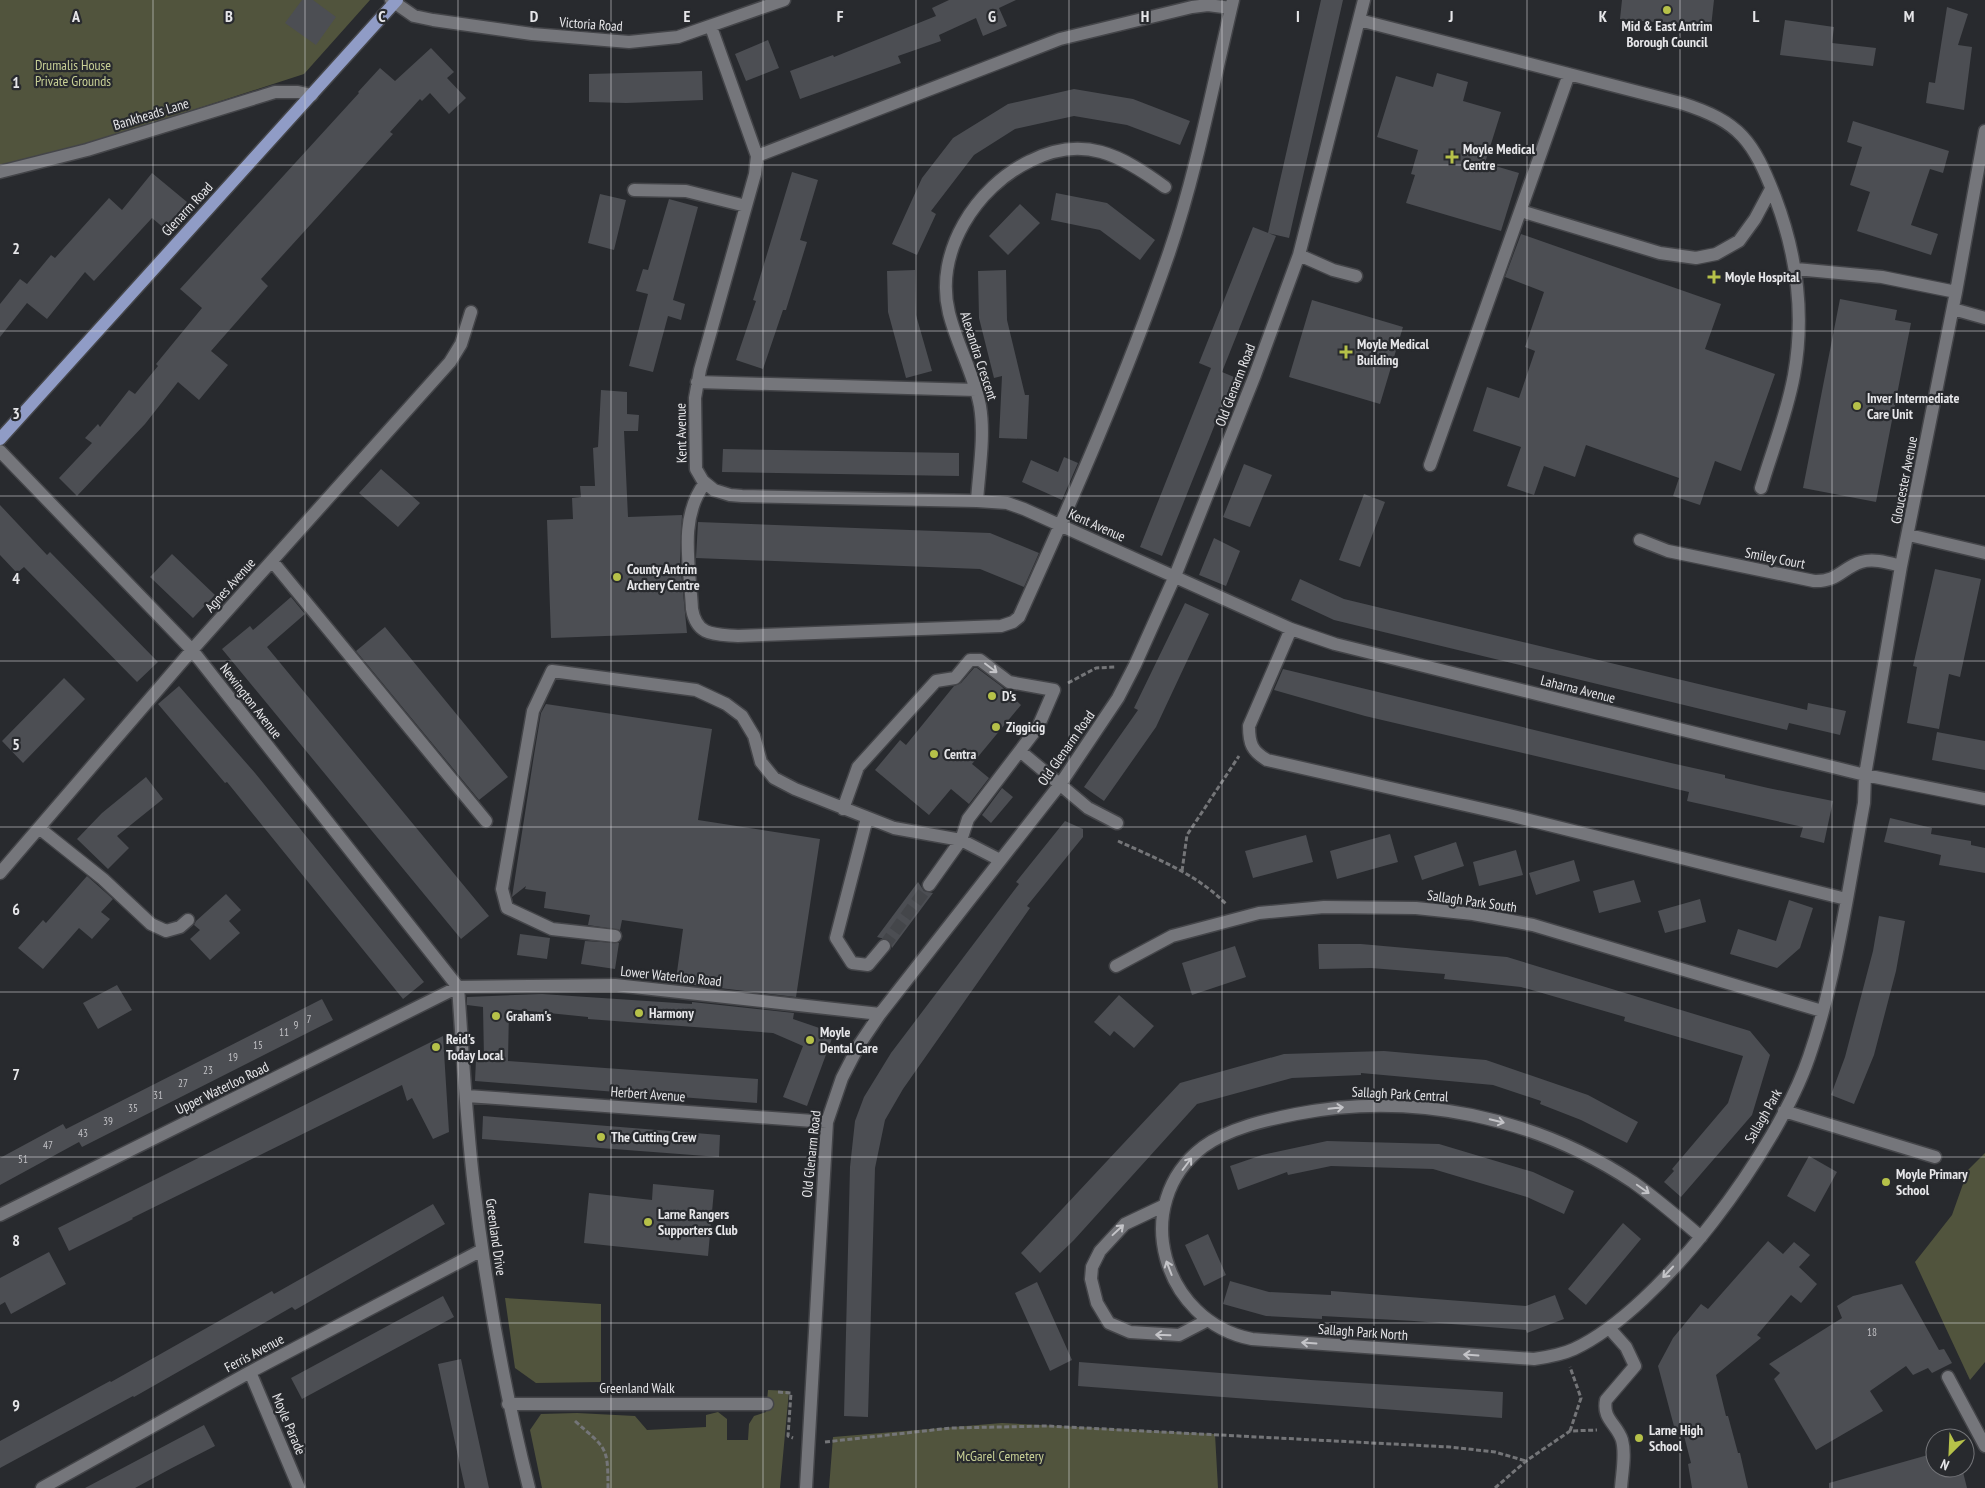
<svg xmlns="http://www.w3.org/2000/svg" width="1985" height="1488" font-family="'PT Sans Narrow',sans-serif">
  <rect width="100%" height="100%" fill="#282a2e"/>
  <path fill="#51543d" d="M0 0H370L304 74 64 152 0 167Z
    M1985 1153V1362L1970 1380 1915 1262 1952 1215 1968 1170Z
    M505 1298 601 1304V1382L536 1383 515 1368Z
    M768 1390 789 1391 780 1488H542L530 1430 541 1414 577 1413 635 1416 647 1430 706 1427V1415L718 1412 727 1419V1440H748L749 1424 754 1416 766 1412Z
    M1002 1423 1215 1434 1218 1488H829L833 1437Z"/>
  <path fill="#4c4e53" d="M302 0H313L336 17 316 45 285 23Z
    M949 0H1016L999 8 1007 26 983 36 976 18 939 35 941 41 898 56 901 63 800 99 790 71 833 55 834 57 936 16 932 8Z
    M1321 0H1343L1289 238 1268 233Z
    M1622 0H1714L1711 27 1620 19Z
    M1947 7 1968 14 1958 45 1972 47 1964 110 1926 103 1929 82 1935 83Z
    M1785 20 1834 27 1832 43 1876 48 1873 66 1780 55Z
    M768 40 779 68 746 81 735 54Z
    M431 48 454 72 447 78 466 98 449 114 430 93 422 101 420 99 390 132 393 134 261 279 268 286 211 351 228 365 199 400 178 382 145 424 77 496 59 478 92 443 85 438 98 424 100 427 129 390 135 394 158 366 156 364 202 308 180 289 359 93 358 92 380 68 395 81Z
    M702 71 703 100 626 103 589 102V74Z
    M1437 73 1468 82 1463 101 1501 112 1485 163 1519 173 1501 231 1406 203 1415 175 1411 174 1418 150 1377 137 1396 76 1433 87Z
    M1074 89 1133 99 1190 121 1180 145 1127 125 1074 116 1015 129 974 155 931 211 936 214 917 255 892 244 922 178 953 138 1008 104Z
    M1853 121 1949 151 1943 173 1930 169 1911 225 1938 234 1931 255 1857 231 1870 192 1850 185 1862 147 1847 142Z
    M792 172 818 180 800 240 807 242 786 310H783L763 369 736 360 756 301 753 300Z
    M152 173 187 202 165 229 152 218 94 281 85 272 47 319 27 303 0 337V304L20 279 27 284 51 255 55 258 109 198 122 210Z
    M1056 193 1107 203 1155 240 1140 260 1100 230 1051 220Z
    M600 194 626 200 614 250 588 243Z
    M669 199 698 207 673 300 685 304 681 320 668 316 653 372 629 366 648 294 636 291 643 269 648 270Z
    M1020 204 1040 223 1008 255 989 236Z
    M1253 227 1276 236 1222 372 1234 377 1162 556 1140 547 1211 368 1199 363Z
    M1521 234 1721 304 1705 349 1775 374 1741 471 1715 461 1700 505 1673 496 1679 478 1586 445 1575 477 1544 466 1534 495 1507 486 1521 447 1473 431 1487 387 1519 398 1535 351 1525 347 1544 292 1505 277Z
    M915 270 916 315 932 371 906 378 888 312 887 271Z
    M1006 270 1007 320 1025 395H1029L1027 439 999 438 1002 376 994 378 979 318 978 271Z
    M1840 299 1897 310 1895 320 1911 323 1876 502 1803 488Z
    M1312 300 1403 327 1380 404 1289 377Z
    M601 390 627 392V414L639 415 638 431H624L628 517 682 515 680 561 687 633 551 638 547 520 573 519 572 498 581 497 580 486H595L593 448 598 447Z
    M723 449 959 453V476L722 472Z
    M1064 457 1078 463 1062 500 1022 482 1031 460 1058 472Z
    M1244 464 1272 475 1250 527 1223 517Z
    M381 469 420 503 398 527 359 493Z
    M1364 494 1385 502 1360 567 1339 560Z
    M0 505 47 555 50 552 158 662 137 682 24 567 17 573 0 555Z
    M698 522 990 533 1039 553 1024 587 980 569 696 558Z
    M1214 538 1240 551 1226 586 1199 575Z
    M172 554 215 595 193 618 150 577Z
    M1935 569 1981 579 1960 677 1949 674 1939 729 1907 723 1917 667 1913 666Z
    M1300 579 1344 599 1402 613 1807 710 1808 703 1846 711 1840 735 1789 723 1787 730 1334 620 1291 600Z
    M291 597 305 614 267 647 489 916 461 939 222 649 250 626 253 630Z
    M1185 603 1209 614 1156 727 1104 801 1084 787 1138 710 1134 708Z
    M385 627 508 777 479 800 356 651Z
    M974 668H977L1001 686 1021 705 972 764 989 778 969 804 951 789 929 815 875 770 900 740 906 745 954 686 961 683Z
    M1283 669 1671 763 1725 775V778L1768 788 1833 801 1824 843 1800 837 1803 827 1687 801 1689 792 1365 716 1274 690Z
    M64 678 85 699 23 763 2 741Z
    M179 686 255 773 424 982 403 999 227 782 225 783 158 704Z
    M546 704 712 729 698 820 820 839 796 997 694 985V982L676 979 683 929 622 920 620 930 588 925 590 915 544 908 546 892 525 889 526 886 512 897 534 755 541 713Z
    M1937 732 1985 741V770L1932 760Z
    M146 777 163 799 117 836 129 848 108 869 77 839 102 813Z
    M1002 788 1013 797 991 823 982 815Z
    M1890 818 1932 828 1931 834 1971 841V845L1985 848V873L1939 865 1941 855 1884 842Z
    M1065 821 1083 829V837L1027 906 1030 908 903 1089 885 1120 875 1168 868 1417 844 1416 850 1167 855 1121 864 1097 891 1053 1019 884 1016 882Z
    M1390 834 1398 862 1337 879 1330 851Z
    M1306 835 1313 862 1253 878 1245 851Z
    M1456 842 1464 866 1422 880 1414 856Z
    M1516 850 1523 875 1479 886 1473 862Z
    M1574 860 1580 881 1536 895 1529 873Z
    M87 876 113 899 101 912 110 919 92 939 79 928 43 969 18 948 43 920 46 923Z
    M1634 880 1641 902 1599 913 1593 891Z
    M918 882 924 891 933 893 892 948 889 940 877 937Z
    M226 894 241 910 229 921 240 933 210 960 190 939 200 930 194 925 196 921Z
    M1700 899 1706 922 1665 933 1658 911Z
    M1789 900 1813 908 1800 948 1777 968 1730 954 1738 929 1776 941Z
    M1879 916 1905 921 1896 971 1874 1055 1854 1104 1831 1095 1845 1057 1873 951Z
    M520 934 550 938 547 959 517 955Z
    M585 941 619 943 615 969 581 964Z
    M1318 944H1361L1507 957 1750 1031 1770 1055 1752 1115 1681 1197 1664 1182 1674 1171 1672 1169 1728 1103 1743 1056 1624 1021 1625 1017 1521 987 1444 979 1445 974 1371 968 1319 969Z
    M1235 946 1246 977 1192 995 1182 963Z
    M117 985 132 1010 98 1029 83 1003Z
    M542 994 692 1004V1002L794 1013 793 1019 834 1033 807 1106 783 1097 803 1046 773 1033 588 1019V1017L509 1009 508 1061 758 1079 757 1103 475 1081 476 1059H484L483 1007 467 1005V997Z
    M1119 995 1154 1026 1134 1048 1114 1031 1110 1036 1094 1022Z
    M322 999 333 1020 82 1147 79 1142 0 1185V1158L63 1124 66 1129Z
    M443 1036 449 1132 433 1139 412 1098 407 1101 402 1085 132 1218 133 1219 69 1251 58 1228Z
    M1384 1051 1486 1060 1588 1095 1638 1122 1627 1143 1581 1120 1540 1104 1541 1101 1493 1085 1361 1073V1075L1292 1078 1197 1104 1074 1240 1040 1273 1021 1253 1180 1083 1284 1054Z
    M483 1116 720 1135 719 1157 482 1139Z
    M1327 1141 1439 1144 1533 1172 1574 1191 1564 1214 1527 1197 1433 1169 1331 1166 1288 1175 1287 1172 1238 1190 1230 1166 1262 1155Z
    M1809 1156 1837 1172 1815 1212 1787 1196Z
    M653 1184 714 1190 708 1256 584 1243 589 1193 652 1200Z
    M433 1204 445 1224 295 1310 292 1307 134 1397 133 1396 0 1468V1441L110 1381 111 1382 272 1291 274 1294Z
    M1623 1223 1641 1239 1586 1305 1568 1289Z
    M1208 1234 1226 1275 1204 1286 1185 1245Z
    M1768 1241 1783 1254 1794 1242 1810 1255 1799 1267 1817 1284 1801 1303 1791 1295 1757 1335 1761 1338 1716 1375 1726 1416H1728L1738 1453H1740L1748 1488H1692L1688 1464 1691 1463 1682 1428 1675 1430 1658 1366 1673 1338 1701 1304 1708 1309Z
    M49 1252 66 1284 11 1314 5 1302 0 1305V1278Z
    M1230 1281 1269 1292 1331 1295V1291L1526 1306 1555 1295 1564 1319 1527 1333 1526 1330 1414 1321 1322 1316V1319L1266 1316 1223 1304Z
    M1037 1282 1072 1360 1050 1371 1015 1293Z
    M1902 1284 1939 1350 1944 1349 1952 1363 1932 1373 1928 1368 1913 1375 1906 1366 1870 1391 1883 1411 1816 1450 1774 1379 1780 1373 1769 1364 1842 1318 1837 1306 1853 1296Z
    M443 1296 454 1317 302 1399 291 1378Z
    M461 1359 465 1378 489 1488H465L442 1383 438 1364Z
    M1079 1362 1311 1380 1503 1392 1502 1418 1078 1386Z
    M204 1425 215 1446 172 1468 135 1488H85Z
    M1935 1453V1468H1962L1967 1488H1829V1483Z"/>
  <g fill="none" stroke-linecap="round" stroke-linejoin="round">
    <path stroke="#44464a" stroke-width="12" stroke-dasharray="12 6" stroke-linecap="butt" d="M884 946 929 885"/>
    <defs>
      <path id="minor" d="M391 0 414 16 433 20 532 34 629 42 678 37 784 0
        M1359 20 1681 103C1741 122 1753 141 1775 197 1797 255 1805 314 1794 375 1787 414 1772 451 1761 488
        M711 27 757 156 755 174 700 370 695 398 696 469 703 481 714 490 730 495 742 496 977 501 1007 503 1024 509 1291 629 1335 644 1865 775 1985 799
        M757 156 1060 39 1192 7 1208 5 1231 8
        M0 172 87 150 275 92H298L312 95
        M634 190 686 191 746 206
        M1521 211 1660 253 1696 258 1716 254 1739 241 1755 219 1771 189
        M1299 255 1333 270 1356 276
        M1796 269 1882 277 1956 292
        M1953 309 1985 318
        M697 382 976 390
        M0 451 192 650 458 987
        M1430 465 1569 74
        M705 483C678 518 690 567 692 609 697 637 715 634 738 636L1001 626 1013 622 1019 617C1073 498 1126 377 1169 253 1197 171 1213 84 1233 0
        M977 501C979 470 985 436 980 406 974 374 957 345 949 313 934 252 976 187 1030 161 1083 134 1121 155 1165 187
        M1909 535 1985 553
        M1640 540 1668 551 1814 581C1838 582 1842 568 1861 562 1874 558 1889 563 1901 566
        M272 561 486 821
        M1291 629 1249 726C1249 744 1252 751 1267 760L1509 815 1846 899
        M1020 751 1088 808 1117 823
        M843 809 858 767 936 681 955 678 970 660H980L1009 682 1054 690 1038 727 968 819 961 840 929 885
        M867 818 836 938 852 963 868 965 884 946
        M39 828 103 879 151 924 166 931 180 927 188 920
        M0 873 192 650 450 362 461 344 471 312
        M615 936 552 929 507 908 502 889 533 711 552 671 696 690 726 704 742 716 754 736 761 762 774 778 795 789 894 828 961 840 1000 860
        M1116 966 1172 936 1259 913 1324 907 1416 908 1473 914 1533 925 1822 1011
        M458 987C463 1054 466 1121 474 1187 486 1288 504 1389 529 1488
        M467 1096 827 1122
        M1784 1111 1935 1157
        M1163 1206 1125 1224 1100 1251 1092 1267 1091 1279 1097 1303 1109 1323 1130 1332 1179 1335 1208 1320
        M0 1215 458 987 615 985 880 1014
        M1701 1237C1679 1218 1657 1199 1633 1182 1535 1117 1412 1091 1296 1114 1266 1120 1229 1128 1203 1147 1128 1204 1163 1322 1252 1339L1534 1359C1548 1357 1561 1355 1574 1349 1662 1308 1778 1148 1809 1057 1836 979 1849 885 1864 803L1865 775 1901 566 1956 292 1985 131
        M1609 1328 1626 1347 1635 1366 1606 1400C1602 1419 1617 1424 1622 1440 1626 1454 1622 1473 1621 1488
        M250 1372 299 1488
        M1948 1377 1985 1446
        M508 1404H767
        M42 1488 250 1372 482 1250
        M806 1488 827 1122 842 1078 859 1045 880 1014 1061 783 1118 698 1135 665 1175 576 1255 375 1299 255 1364 0"/>
      <path id="major" d="M0 439 397 0"/>
    </defs>
    <use href="#minor" stroke="#444549" stroke-width="15"/>
    <use href="#major" stroke="#444549" stroke-width="15"/>
    <path stroke="#747578" stroke-width="3" stroke-dasharray="5 2.5" stroke-linecap="butt" d="M1068 683 1096 668 1116 667
      M1118 841C1155 858 1197 874 1226 904
      M1182 871 1187 835 1239 756
      M778 1392 791 1393 788 1436 793 1438
      M575 1421C606 1449 608 1445 608 1488
      M1570 1431 1581 1398 1570 1367
      M825 1442 951 1428 1047 1426 1450 1447 1495 1452 1526 1461
      M1495 1488 1526 1461 1570 1431 1597 1430"/>
    <use href="#minor" stroke="#75767b" stroke-width="12"/>
    <use href="#major" stroke="#909cc6" stroke-width="12"/>
  </g>
  <defs><path id="oneway-shaft" d="M-6 0H5M1.5-3L5.5 0L1.5 3" fill="none" stroke-width="1.6" stroke-linecap="round" stroke-linejoin="round" transform="scale(1.25)"/></defs>
  <g stroke="#c4c4c8">
    <use href="#oneway-shaft" transform="translate(991 668) rotate(37)"/>
    <use href="#oneway-shaft" transform="translate(1336 1108) rotate(-6)"/>
    <use href="#oneway-shaft" transform="translate(1497 1121) rotate(14)"/>
    <use href="#oneway-shaft" transform="translate(1187 1164) rotate(-53)"/>
    <use href="#oneway-shaft" transform="translate(1643 1189) rotate(35)"/>
    <use href="#oneway-shaft" transform="translate(1118 1230) rotate(-43)"/>
    <use href="#oneway-shaft" transform="translate(1169 1268) rotate(-111)"/>
    <use href="#oneway-shaft" transform="translate(1668 1272) rotate(133)"/>
    <use href="#oneway-shaft" transform="translate(1163 1335) rotate(-178)"/>
    <use href="#oneway-shaft" transform="translate(1309 1343) rotate(-176)"/>
    <use href="#oneway-shaft" transform="translate(1471 1355) rotate(-176)"/>
  </g>
  <path fill="none" stroke="#e6e6e9" stroke-width="1" stroke-opacity="0.55" d="M153 0V1488M305 0V1488M458 0V1488M611 0V1488M763 0V1488M916 0V1488M1069 0V1488M1222 0V1488M1374 0V1488M1527 0V1488M1680 0V1488M1832 0V1488M0 165H1985M0 331H1985M0 496H1985M0 661H1985M0 827H1985M0 992H1985M0 1157H1985M0 1323H1985"/>
  <g fill="#b6c149" stroke="#282a2e" stroke-width="2">
    <circle cx="1667" cy="10" r="5"/>
    <path d="M1449.5 149.5h5v5h5v5h-5v5h-5v-5h-5v-5h5z"/>
    <path d="M1711.5 269.5h5v5h5v5h-5v5h-5v-5h-5v-5h5z"/>
    <path d="M1343.5 344.5h5v5h5v5h-5v5h-5v-5h-5v-5h5z"/>
    <circle cx="1857" cy="406" r="5"/>
    <circle cx="617" cy="577" r="5"/>
    <circle cx="992" cy="696" r="5"/>
    <circle cx="996" cy="727" r="5"/>
    <circle cx="934" cy="754" r="5"/>
    <circle cx="639" cy="1013" r="5"/>
    <circle cx="496" cy="1016" r="5"/>
    <circle cx="810" cy="1040" r="5"/>
    <circle cx="436" cy="1047" r="5"/>
    <circle cx="601" cy="1137" r="5"/>
    <circle cx="1886" cy="1182" r="5"/>
    <circle cx="648" cy="1222" r="5"/>
    <circle cx="1639" cy="1438" r="5"/>
  </g>
  <g text-anchor="middle" dominant-baseline="central" stroke-width="4.5" stroke-linejoin="round" paint-order="stroke">
    <g font-size="11" fill="#c0c0c4">
      <text x="309" y="1019">7</text>
      <text x="296" y="1025">9</text>
      <text x="284" y="1032">11</text>
      <text x="258" y="1045">15</text>
      <text x="233" y="1057">19</text>
      <text x="208" y="1070">23</text>
      <text x="183" y="1083">27</text>
      <text x="158" y="1095">31</text>
      <text x="133" y="1108">35</text>
      <text x="108" y="1121">39</text>
      <text x="83" y="1133">43</text>
      <text x="48" y="1145">47</text>
      <text x="23" y="1159">51</text>
      <text x="1872" y="1332">18</text>
    </g>
    <g font-size="14" fill="#e6e6e9" stroke="#282a2e">
      <text transform="translate(591 24) rotate(4)">Victoria Road</text>
      <text transform="translate(151 114) rotate(-17)">Bankheads Lane</text>
      <text transform="translate(187 209) rotate(-47)">Glenarm Road</text>
      <text transform="translate(979 356) rotate(72)">Alexandra Crescent</text>
      <text transform="translate(1235 385) rotate(-69)">Old Glenarm Road</text>
      <text transform="translate(681 433) rotate(-91)">Kent Avenue</text>
      <text transform="translate(1904 480) rotate(-79)">Gloucester Avenue</text>
      <text transform="translate(1097 525) rotate(24)">Kent Avenue</text>
      <text transform="translate(1775 558) rotate(11)">Smiley Court</text>
      <text transform="translate(230 585) rotate(-48)">Agnes Avenue</text>
      <text transform="translate(1578 689) rotate(14)">Laharna Avenue</text>
      <text transform="translate(251 701) rotate(52)">Newington Avenue</text>
      <text transform="translate(1066 748) rotate(-55)">Old Glenarm Road</text>
      <text transform="translate(1472 901) rotate(8)">Sallagh Park South</text>
      <text transform="translate(671 976) rotate(6)">Lower Waterloo Road</text>
      <text transform="translate(222 1088) rotate(-26)">Upper Waterloo Road</text>
      <text transform="translate(648 1094) rotate(4)">Herbert Avenue</text>
      <text transform="translate(1400 1094) rotate(3)">Sallagh Park Central</text>
      <text transform="translate(1763 1116) rotate(-60)">Sallagh Park</text>
      <text transform="translate(811 1154) rotate(-84)">Old Glenarm Road</text>
      <text transform="translate(496 1237) rotate(82)">Greenland Drive</text>
      <text transform="translate(1363 1332) rotate(4)">Sallagh Park North</text>
      <text transform="translate(254 1353) rotate(-28)">Ferris Avenue</text>
      <text x="637" y="1388">Greenland Walk</text>
      <text transform="translate(289 1424) rotate(67)">Moyle Parade</text>
    </g>
    <g font-size="14" font-weight="bold" fill="#e6e6e9" stroke="#282a2e" text-anchor="start">
      <text x="1667" y="26" text-anchor="middle">Mid &amp; East Antrim<tspan x="1667" dy="16">Borough Council</tspan></text>
      <text x="1463" y="149">Moyle Medical<tspan x="1463" dy="16">Centre</tspan></text>
      <text x="1725" y="277">Moyle Hospital</text>
      <text x="1357" y="344">Moyle Medical<tspan x="1357" dy="16">Building</tspan></text>
      <text x="1867" y="398">Inver Intermediate<tspan x="1867" dy="16">Care Unit</tspan></text>
      <text x="627" y="569">County Antrim<tspan x="627" dy="16">Archery Centre</tspan></text>
      <text x="1002" y="696">D's</text>
      <text x="1006" y="727">Ziggicig</text>
      <text x="944" y="754">Centra</text>
      <text x="649" y="1013">Harmony</text>
      <text x="506" y="1016">Graham's</text>
      <text x="820" y="1032">Moyle<tspan x="820" dy="16">Dental Care</tspan></text>
      <text x="446" y="1039">Reid's<tspan x="446" dy="16">Today Local</tspan></text>
      <text x="611" y="1137">The Cutting Crew</text>
      <text x="1896" y="1174">Moyle Primary<tspan x="1896" dy="16">School</tspan></text>
      <text x="658" y="1214">Larne Rangers<tspan x="658" dy="16">Supporters Club</tspan></text>
      <text x="1649" y="1430">Larne High<tspan x="1649" dy="16">School</tspan></text>
    </g>
    <g font-size="14" fill="#c8d096" stroke="#282a2e">
      <text x="73" y="65">Drumalis House<tspan x="73" dy="16">Private Grounds</tspan></text>
      <text x="1000" y="1456">McGarel Cemetery</text>
    </g>
  </g>
  <g font-size="16" text-anchor="middle" font-weight="bold" fill="#e6e6e9" stroke="#282a2e" stroke-width="4.5" stroke-linejoin="round" paint-order="stroke">
    <text x="76" y="22">A</text>
    <text x="229" y="22">B</text>
    <text x="382" y="22">C</text>
    <text x="534" y="22">D</text>
    <text x="687" y="22">E</text>
    <text x="840" y="22">F</text>
    <text x="992" y="22">G</text>
    <text x="1145" y="22">H</text>
    <text x="1298" y="22">I</text>
    <text x="1451" y="22">J</text>
    <text x="1603" y="22">K</text>
    <text x="1756" y="22">L</text>
    <text x="1909" y="22">M</text>
    <text x="16" y="88">1</text>
    <text x="16" y="254">2</text>
    <text x="16" y="419">3</text>
    <text x="16" y="584">4</text>
    <text x="16" y="750">5</text>
    <text x="16" y="915">6</text>
    <text x="16" y="1080">7</text>
    <text x="16" y="1246">8</text>
    <text x="16" y="1411">9</text>
  </g>
  <g transform="translate(1950 1453) rotate(204)"><circle r="24" fill="#282a2e" stroke="#747579"/>
  <path d="M0-4L9 19L0 12L-9 19Z" fill="#b6c149"/>
  <text y="-8" font-size="14" font-weight="bold" text-anchor="middle" fill="#e6e6e9">N</text>
  </g>
</svg>
